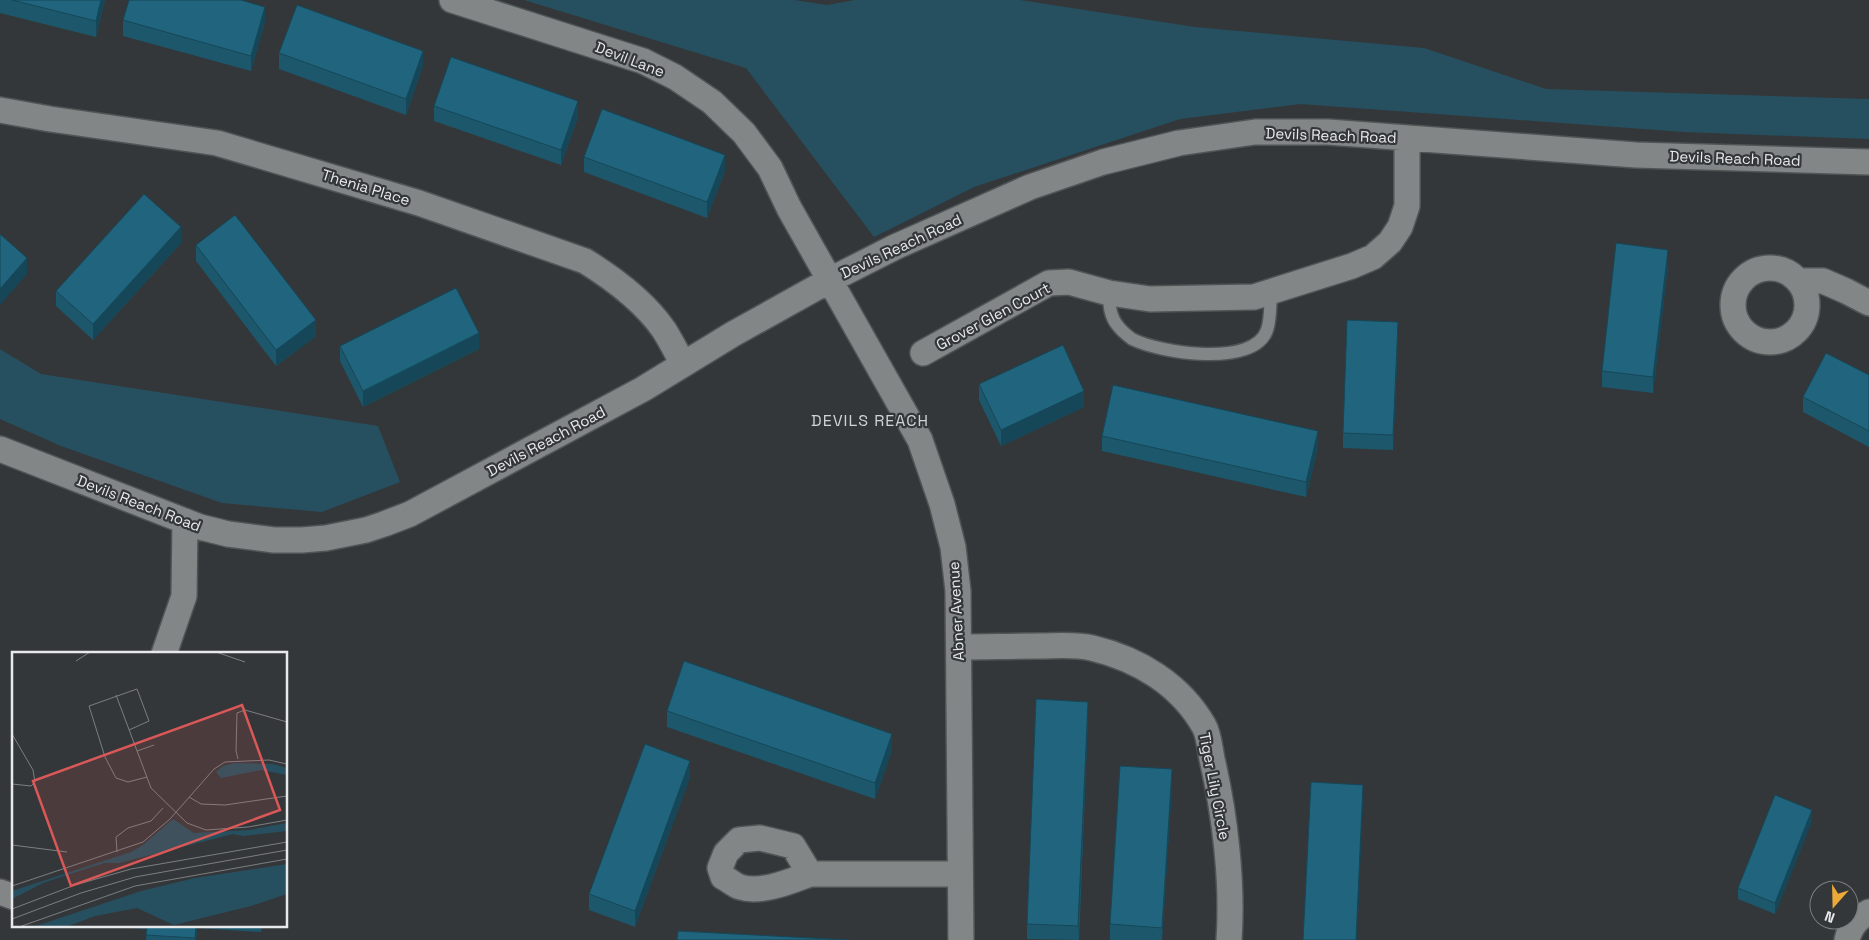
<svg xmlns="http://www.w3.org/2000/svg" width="1869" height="940" font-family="'Space Grotesk',sans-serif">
  <rect width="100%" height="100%" fill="#343739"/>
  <path fill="#265060" d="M524 0H794L827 5 855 0H1020L1195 27 1424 48 1546 89 1869 99V139L1684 132 1300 104 1180 119 974 187 874 237 746 68Z
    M0 349 41 374 378 426 400 482 322 512 222 503 61 446 0 419Z"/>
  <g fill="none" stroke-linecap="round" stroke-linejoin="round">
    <defs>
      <path id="service" d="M1109 293C1109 305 1110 317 1118 326 1121 330 1128 336 1132 339 1160 353 1254 368 1267 330 1271 319 1270 303 1271 292"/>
      <path id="minor" d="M452 0 643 61 675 77 712 102 744 133 770 168 789 208 920 440 942 504 953 547 958 591 961 940
        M0 110 50 119 217 143 419 203 585 261C614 279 644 301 664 330 671 341 677 353 683 364
        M1733 305a37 37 0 1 1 74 0a37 37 0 1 1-74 0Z
        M1799 281H1823L1846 291 1869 303
        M923 353 1049 283 1069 282 1109 293 1150 299 1254 297 1352 266 1373 257 1390 242 1400 227 1407 206V138
        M0 449 200 527 228 534 274 540H302L326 538 366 530 384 524 410 514 643 389 733 334 830 280 895 247 1030 187 1103 162 1179 143 1255 132H1328L1636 155 1869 162
        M959 647C985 647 1012 646 1039 646 1056 646 1075 644 1092 648 1138 659 1180 684 1204 726 1209 735 1210 749 1212 759 1225 815 1233 883 1229 940
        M164 654 184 596 185 521
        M760 838 793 846 810 874C791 881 761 894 740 887 734 885 729 880 723 877L720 868 726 853 739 840Z
        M810 874H960
        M0 892 14 897
        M1847 940C1850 927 1857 918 1869 912"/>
    </defs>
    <use href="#service" stroke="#515455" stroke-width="15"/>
    <use href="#minor" stroke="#515455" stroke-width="28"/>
    <use href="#service" stroke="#828687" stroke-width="12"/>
    <use href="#minor" stroke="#828687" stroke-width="25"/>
  </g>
  <path fill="#1c576c" d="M0 0H105L96 37 0 13Z
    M123 20 265 22 251 71 123 36Z
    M279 53 423 66 406 115 279 69Z
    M434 106 578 117 561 165 434 121Z
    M584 157 725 171 707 218 584 172Z
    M181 243 93 340 56 306V291Z
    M196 245 316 336 276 366 196 261Z
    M1668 265 1653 393 1602 387V371Z
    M1398 338 1393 450 1343 448V433Z
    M340 346 479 349 363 407 340 361Z
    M1869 375V447L1803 412V397Z
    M979 384 1084 407 1001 446 979 400Z
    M1102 436 1318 447 1306 497 1102 451Z
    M667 711 892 750 875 799 667 727Z
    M1088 718 1079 940 1027 939V924Z
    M690 777 635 927 589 910V894Z
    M1172 785 1162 940H1110V924Z
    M1812 821 1775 914 1738 899V888Z
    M116 926H262L261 932 197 928 196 940H146L147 929 116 927Z"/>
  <path fill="#164758" d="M101 0H105L96 37V21Z
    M265 7V22L251 71V56Z
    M423 51V66L406 115V99Z
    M578 101V117L561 165V150Z
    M725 155V171L707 218V202Z
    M181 227V243L93 340V324Z
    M1668 250V265L1653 393V377Z
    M27 258V274L0 305V289Z
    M316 320V336L276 366V350Z
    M1398 322V338L1393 450V435Z
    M479 333V349L363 407V391Z
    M1084 391V407L1001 446V430Z
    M1318 431V447L1306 497V482Z
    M1088 702V718L1078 940V926Z
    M892 734V750L875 799V783Z
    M690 761V777L635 927V911Z
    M1172 769V785L1162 940V928Z
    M1363 785V801L1357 940H1356Z
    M1812 810V821L1775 914V903Z
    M196 926H197L196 940H195Z"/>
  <path fill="#20657d" stroke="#164758" d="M12 0H101L96 21Z
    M129 0H241L265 7 251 56 123 20Z
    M297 5 423 51 406 99 279 53Z
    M451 57 578 101 561 150 434 106Z
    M602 109 725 155 707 202 584 157Z
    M144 194 181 227 93 324 56 291Z
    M235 215 316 320 276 350 196 245Z
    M0 234 27 258 0 289Z
    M1616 243 1668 250 1653 377 1602 371Z
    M456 288 479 333 363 391 340 346Z
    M1347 320 1398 322 1393 435 1343 433Z
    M1063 345 1084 391 1001 430 979 384Z
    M1826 353 1869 375V431L1803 397Z
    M1113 385 1318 431 1306 482 1102 436Z
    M684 661 892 734 875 783 667 711Z
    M1036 699 1088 702 1078 926 1027 924Z
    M645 744 690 761 635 911 589 894Z
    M1120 766 1172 769 1162 928 1110 924Z
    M1311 782 1363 785 1356 940H1303Z
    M1775 795 1812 810 1775 903 1738 888Z
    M147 926H196L195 938 146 935Z
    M678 931 850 940H677Z"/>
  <g text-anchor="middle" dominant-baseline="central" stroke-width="4.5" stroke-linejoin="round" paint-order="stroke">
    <g font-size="15" fill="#e7e9ea" stroke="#343739">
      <text transform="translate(630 59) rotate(21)">Devil Lane</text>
      <text transform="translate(1331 135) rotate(2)">Devils Reach Road</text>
      <text transform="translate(1735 158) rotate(2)">Devils Reach Road</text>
      <text transform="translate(366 187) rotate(17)">Thenia Place</text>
      <text transform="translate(901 246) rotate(-25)">Devils Reach Road</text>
      <text transform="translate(993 316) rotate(-28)">Grover Glen Court</text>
      <text transform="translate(546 441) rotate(-28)">Devils Reach Road</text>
      <text transform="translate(139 503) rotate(21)">Devils Reach Road</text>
      <text transform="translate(956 611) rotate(-93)">Abner Avenue</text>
      <text transform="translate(1215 786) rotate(79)">Tiger Lily Circle</text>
    </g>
    <g font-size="16" letter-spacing="1" fill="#cfd3d5" stroke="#343739">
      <text x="870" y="420">DEVILS REACH</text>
    </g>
  </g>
  <g transform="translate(12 652)">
    <rect width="275" height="275" fill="#343739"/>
    <path d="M223 111 261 112 275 116V123L249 118 209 126 204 120 211 114ZM161 167 182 181 237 178 275 171V179L231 184 221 182 107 211H92L31 231 0 247V239L119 200 131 193ZM275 212V242L239 254 162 273 125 256 83 264 54 275H21L129 239 183 226Z" fill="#265060"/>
    <path fill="none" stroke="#7c7e80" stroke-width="1" d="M204 0 233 10M64 9 78 0M104 43 139 136 175 171 194 178 236 175 275 168M117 78 137 69 125 37 77 54 93 105 104 126 116 130 135 125M0 82 21 118 23 130 19 134 0 132M125 99 142 93M226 107 224 99 225 61 233 58 275 70M177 145 189 152 213 153 275 144M0 193 55 200M105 200 104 185 116 176 139 169 151 156M0 234 131 190 158 167 202 117 213 110 257 108 275 112M0 257 63 233 119 217 275 190M0 267 69 241 123 225 275 198M7 275 123 234 275 207"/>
    <path fill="#da5858" fill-opacity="0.15" stroke="#da5858" stroke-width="2.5" d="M230 53 268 158 59 234 21 129Z"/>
    <rect width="275" height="275" fill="none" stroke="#e7e9ea" stroke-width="2.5"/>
  </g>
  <g transform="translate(1834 905) rotate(200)"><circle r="24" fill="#343739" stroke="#7c7e80"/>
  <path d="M0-4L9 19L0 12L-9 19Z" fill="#eca93a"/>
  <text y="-8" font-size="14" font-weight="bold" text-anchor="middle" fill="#e7e9ea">N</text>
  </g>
</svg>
